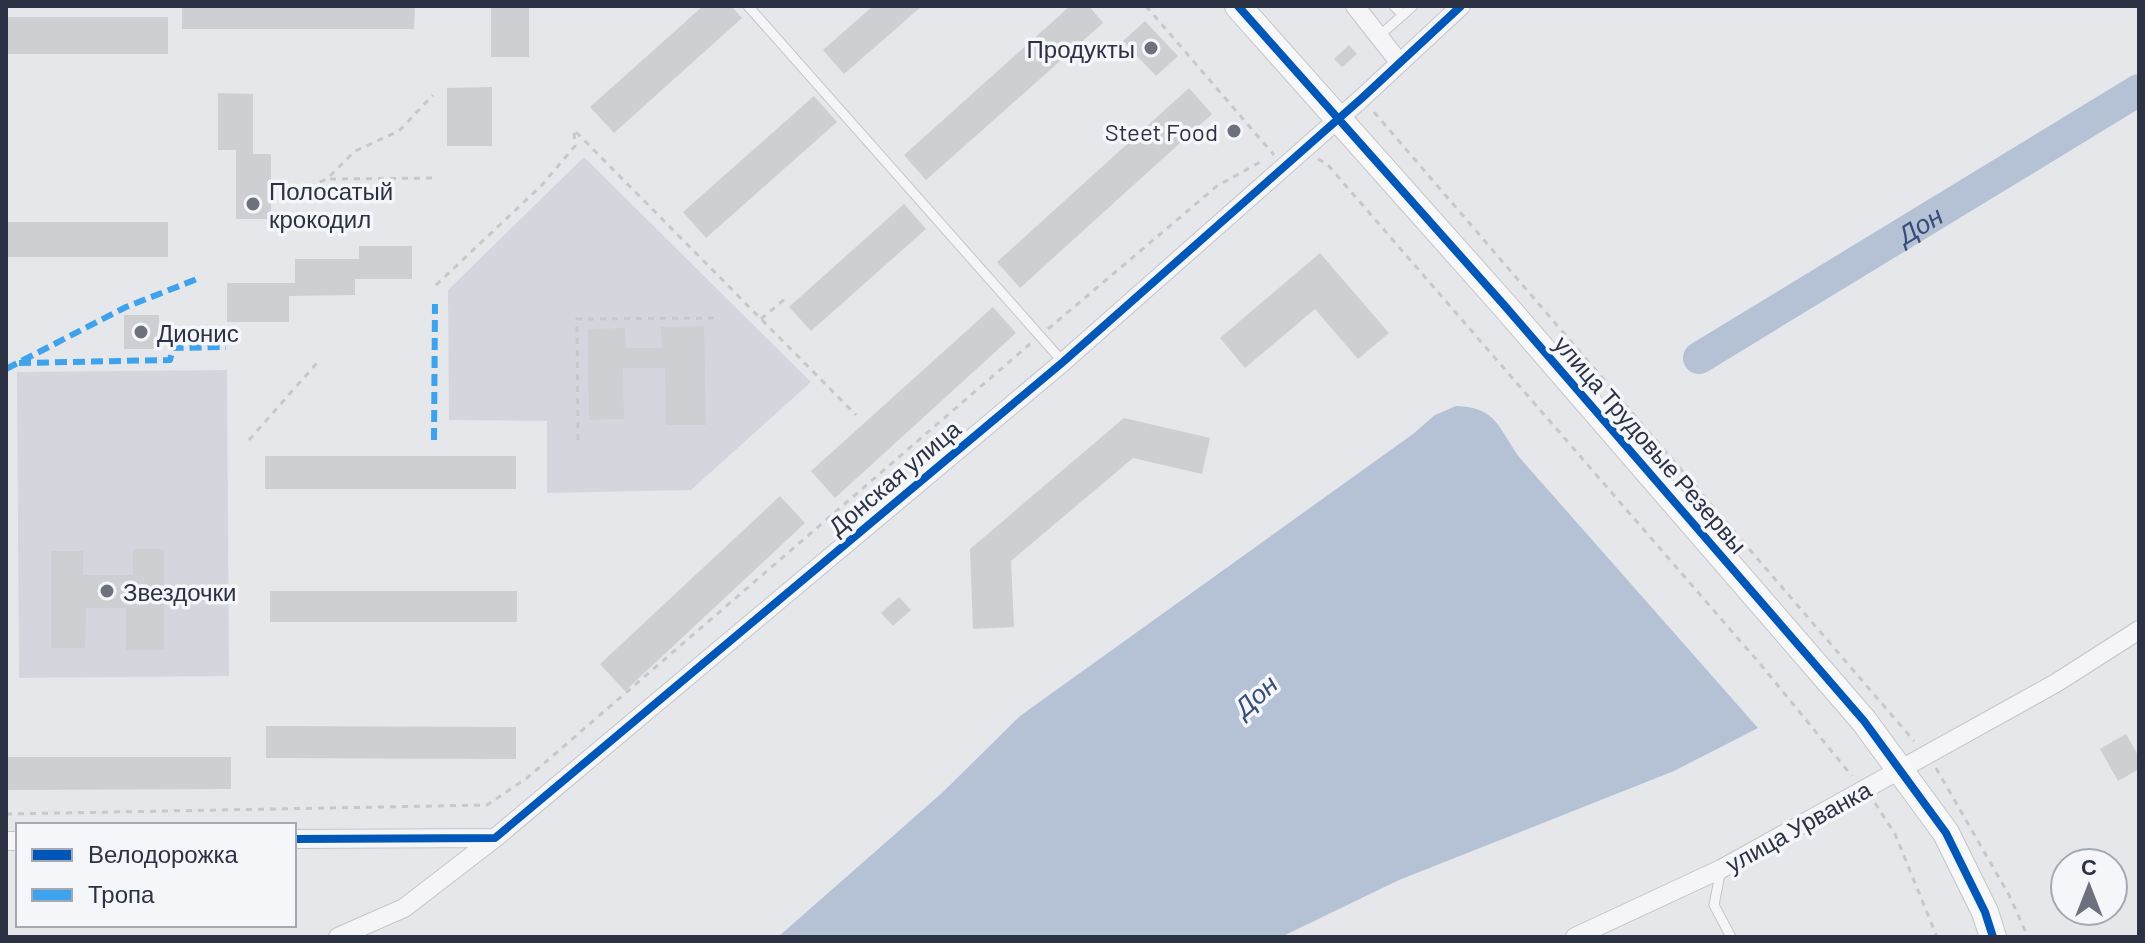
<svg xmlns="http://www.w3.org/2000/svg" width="2145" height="943" font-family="Barlow,sans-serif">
  <rect width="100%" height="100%" fill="#e6e7ea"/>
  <path fill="#d4d6dd" d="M584 157 811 382 691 490 547 493V421L449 420 448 290Z
    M227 370 229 676 19 678 17 372Z"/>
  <path fill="#b5c1d4" d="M1456 406C1496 407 1498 427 1519 457L1758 728 1674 771 1399 880 1281 937H778L943 792 1020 716 1413 434 1435 415Z"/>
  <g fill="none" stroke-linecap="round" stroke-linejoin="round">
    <path stroke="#b5c1d4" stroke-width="32" id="s1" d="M1699 358 2139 90"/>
  </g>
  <path fill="#cecfd2" d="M182 6H415L414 29H182Z
    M491 6H529V57H491Z
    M703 6H731L742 18 614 133 590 107Z
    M873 6H922L844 74 823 50Z
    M1070 6H1089L1103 23 926 180 904 155Z
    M6 17H168V54H6Z
    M1145 21 1178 56 1156 76 1123 41Z
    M1349 45 1357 54 1342 67 1334 59Z
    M492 87V146H447V88Z
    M1189 88 1212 114 1020 288 997 262Z
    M218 93 253 94V154H271V219H236V150H218Z
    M814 96 837 122 706 238 683 212Z
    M904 204 926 229 811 331 789 307Z
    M6 222H168V257H6Z
    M359 246H412V279H355V295L289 296V322H227V283H295V259H359Z
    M1320 253 1389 333 1358 359 1315 309 1245 368 1220 338Z
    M993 307 1016 333 835 498 811 471Z
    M124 315H159V349H124Z
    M704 326 706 425H666L665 368H623L624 419 589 420 588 329 625 328 626 348H662L661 327Z
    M1124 418 1210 438 1202 474 1133 458 1011 561 1014 627 973 629 970 549Z
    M265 456H516V489H265Z
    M780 496 805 523 625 691 600 664Z
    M133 549H164V650H126V608H86L85 648H51V551H83V575H133Z
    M270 591H517V622H270Z
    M899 597 911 610 893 626 881 613Z
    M266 726 516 727V759L266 758Z
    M2126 734 2139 757V769L2118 781 2100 749Z
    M6 757H231V789L6 790Z"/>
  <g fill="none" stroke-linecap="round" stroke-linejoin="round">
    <defs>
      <path id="lane" d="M748 6 1063 362
        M1394 6 1403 15
        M1379 36 1413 6
        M1721 869 1714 905 1731 937"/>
      <path id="street" d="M1355 6 1399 62
        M294 839 495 838 1063 362 1362 98 1461 6
        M6 841H18
        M338 937 404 908 495 838
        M1575 937 1721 869 2056 683 2139 630"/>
      <path id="secondary" d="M1238 6 1504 305 1864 721 1946 833 1985 912 1993 937"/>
    </defs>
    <use href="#lane" stroke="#c4c5c8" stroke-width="11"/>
    <use href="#street" stroke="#c4c5c8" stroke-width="20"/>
    <use href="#secondary" stroke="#c4c5c8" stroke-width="28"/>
    <path stroke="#c7c8cc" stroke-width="3" stroke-dasharray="6 6" stroke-linecap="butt" d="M1146 6 1274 155
      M1374 112 1914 741
      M1318 159 1327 164 1761 665 1852 776
      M330 179 438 178
      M298 192 327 179 355 151 399 131 433 95
      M436 285 541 186 575 146 574 130 856 415
      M761 319 786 298
      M1048 329 1217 186 1262 161
      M249 440 317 363
      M578 440 577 319 717 318
      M1936 768 2009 895 2028 937
      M1875 803 1895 834 1937 937
      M6 814 487 805 527 778 1030 344"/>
    <use href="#lane" stroke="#f5f5f7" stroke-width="9"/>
    <use href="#street" stroke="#f5f5f7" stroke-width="18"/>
    <use href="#secondary" stroke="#f8f8f8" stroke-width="26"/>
    <path stroke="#3ea3ec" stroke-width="6" stroke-dasharray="12 6" stroke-linecap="butt" d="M19 363 170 360 173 348 226 347
      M6 369 126 307 197 279
      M434 440 435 304"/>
    <defs>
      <path id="cycleway" d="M1238 6 1504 305 1864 721 1946 833 1985 912 1993 937
        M294 839 495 838 1063 362 1362 98 1461 6"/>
    </defs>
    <use href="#cycleway" stroke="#f4f6f9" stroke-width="13"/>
    <use href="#cycleway" stroke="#0057b8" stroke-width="8"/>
  </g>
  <g fill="#6d717e" stroke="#f4f6f9" stroke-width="3">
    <circle cx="1151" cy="48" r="8"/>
    <circle cx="1234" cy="131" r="8"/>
    <circle cx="253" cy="204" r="8"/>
    <circle cx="141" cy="332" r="8"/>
    <circle cx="107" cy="591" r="8"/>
  </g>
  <g text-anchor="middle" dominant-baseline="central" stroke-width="7" stroke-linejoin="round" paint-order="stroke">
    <g font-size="24" fill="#2c3244" stroke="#f4f6f9" text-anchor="start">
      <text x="1135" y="48" text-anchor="end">Продукты</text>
      <text x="1218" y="131" text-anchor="end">Steet Food</text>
      <text x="269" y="190">Полосатый<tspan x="269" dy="28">крокодил</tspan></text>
      <text x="157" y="332">Дионис</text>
      <text x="123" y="591">Звездочки</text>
    </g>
    <g font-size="24" fill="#2c3244" stroke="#f4f6f9">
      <text transform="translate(1651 444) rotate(49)">улица Трудовые Резервы</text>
      <text transform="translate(894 477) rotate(-40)">Донская улица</text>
      <text transform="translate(1798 826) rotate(-29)">улица Урванка</text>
    </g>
    <g font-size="26" font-style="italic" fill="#364d78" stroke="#f4f6f9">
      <text stroke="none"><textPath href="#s1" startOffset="258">Дон</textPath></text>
      <text transform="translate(1255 695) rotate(-42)">Дон</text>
    </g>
  </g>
  <rect width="2145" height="943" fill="none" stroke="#2c3244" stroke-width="16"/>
  <rect x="16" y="823" width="280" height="104" fill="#f4f6f9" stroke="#a4a8b1" stroke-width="2"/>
  <rect x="32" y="849" width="40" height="12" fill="#0057b8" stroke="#a4a8b1" stroke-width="2"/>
  <text x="88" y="863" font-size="24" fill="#2c3244">Велодорожка</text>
  <rect x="32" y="889" width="40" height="12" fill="#3ea3ec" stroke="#a4a8b1" stroke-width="2"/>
  <text x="88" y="903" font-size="24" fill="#2c3244">Тропа</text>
  <g transform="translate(2089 887)"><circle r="38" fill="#f4f6f9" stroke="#a4a8b1" stroke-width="2"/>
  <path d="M0-6L14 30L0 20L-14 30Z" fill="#6d717e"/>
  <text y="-12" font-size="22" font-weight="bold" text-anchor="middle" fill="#2c3244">С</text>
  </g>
</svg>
